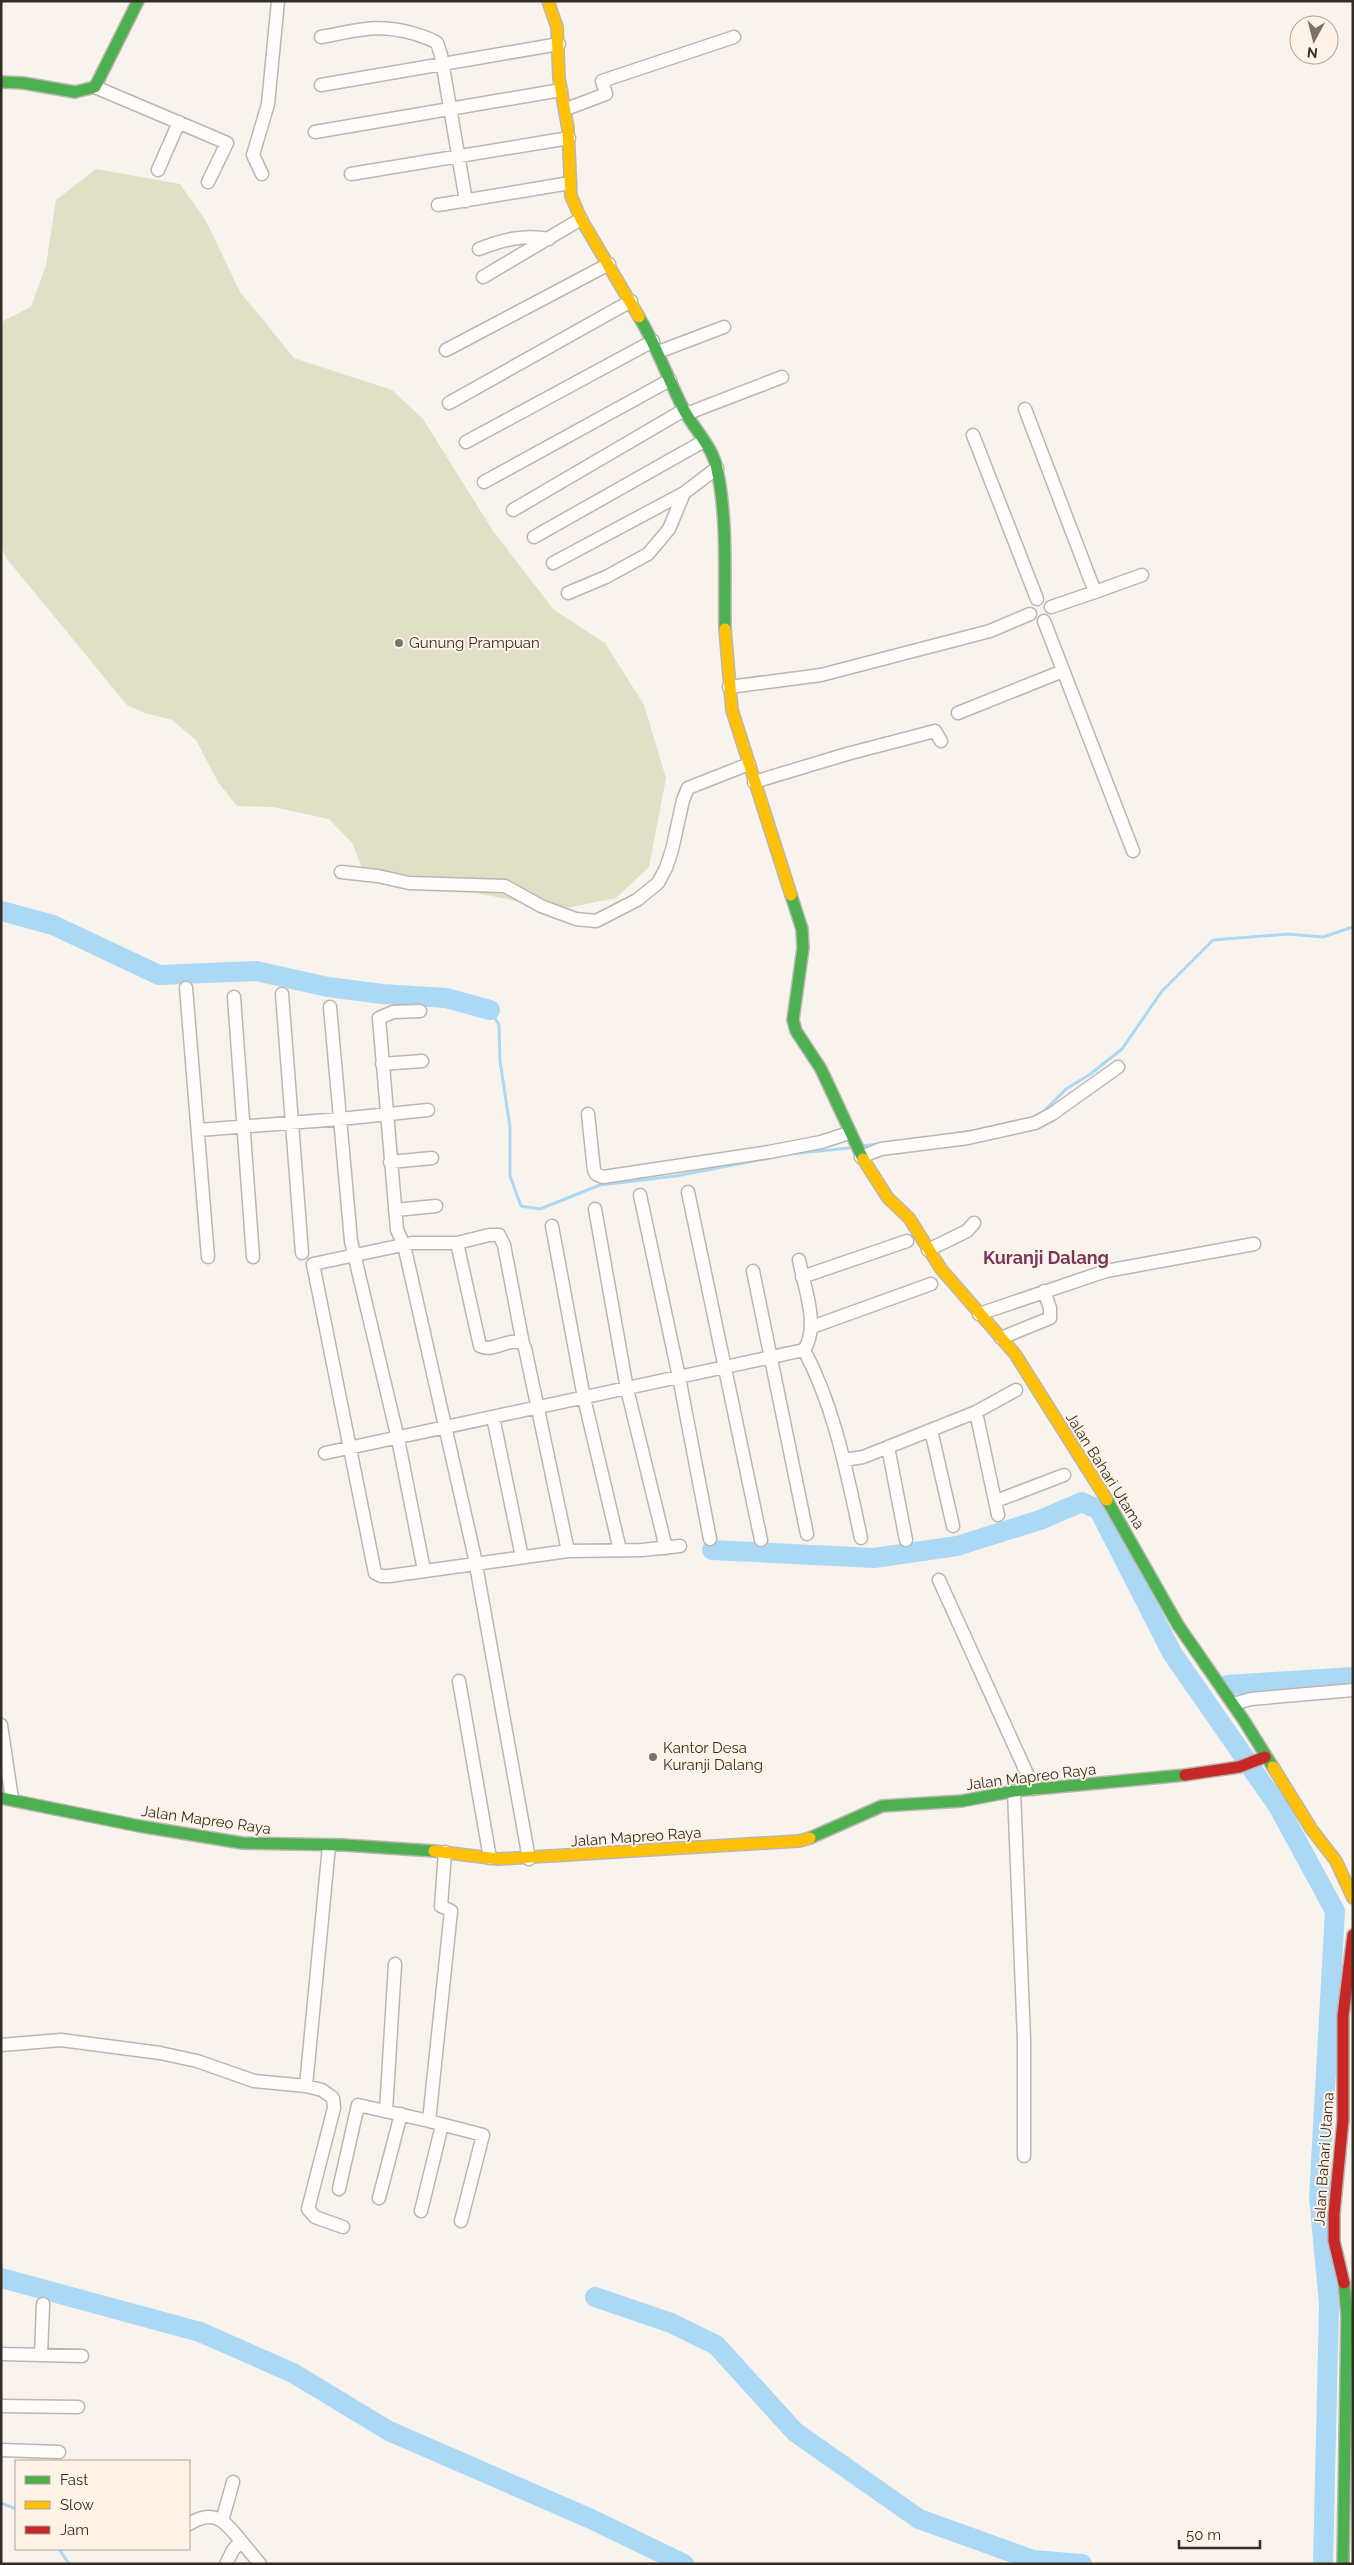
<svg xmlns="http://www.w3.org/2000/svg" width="1354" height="2565" font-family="Raleway,sans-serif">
  <rect width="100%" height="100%" fill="#f9f3ed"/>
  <path fill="#dfe0c5" d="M96 169 180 184 206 221 240 292 294 358 392 390 423 419 493 531 554 610 605 643 644 705 666 778 649 867 616 898 557 910 497 897 364 872 352 843 329 819 273 807 237 806 218 782 196 740 172 720 142 712 127 705 7 559 1 546V322L31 307 46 265 56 200Z"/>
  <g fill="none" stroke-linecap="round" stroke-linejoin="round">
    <path stroke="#abd9f5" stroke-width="3" d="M490 1010 499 1025 500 1061 510 1127V1176L521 1206 540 1209 600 1185 676 1176 790 1154 849 1148
      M1041 1114 1066 1089 1089 1075 1122 1049 1162 991 1213 940 1288 934 1323 937 1353 927
      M956 1133 973 1131
      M862 1146 878 1144
      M1 2503 16 2509
      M59 2549 69 2564"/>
    <path stroke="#abd9f5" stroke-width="20" d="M1 911 53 925 159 975 256 971 328 987 382 994 446 998 490 1010
      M712 1550 874 1558 957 1546 1040 1520 1082 1502 1099 1510 1172 1653 1247 1761
      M1227 1685 1353 1677
      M1252 1769 1278 1806 1335 1911 1319 2197 1329 2304 1323 2564
      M1 2278 200 2332 293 2373 389 2431 591 2519 684 2564
      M595 2297 671 2323 716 2345 795 2432 919 2519 1033 2560 1082 2564"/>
    <defs>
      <path id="street" d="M321 37C357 31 374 23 412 33 421 36 430 38 437 43L441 55 466 201
        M321 85 559 44
        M95 87 227 143 208 182
        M566 109 606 94 602 81 734 37
        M315 132 561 90
        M158 170 179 122
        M262 174 253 155 268 104 278 1
        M351 174 569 138
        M438 205 570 183
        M479 249C502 240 524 234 549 239
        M483 277 581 219
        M446 350 609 264
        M658 352 724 327
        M449 403 631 301
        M1025 409 1095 592 1051 607
        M686 414 782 377
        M973 435 1037 599
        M466 442 653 341
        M484 482 670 380
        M513 510 684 410
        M534 537 704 441
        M553 563 684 493
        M1095 592 1142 575
        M568 593 606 577 648 554 669 529 684 493 717 468
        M1044 621 1133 851
        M729 687 821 675 990 631 1030 614
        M958 713 1063 671
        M754 782 847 754 935 731 941 741
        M341 872 378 876 409 883 505 886 541 906 576 919 596 921 637 900 658 883 666 868 672 850 683 800 688 788 749 764
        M186 988 208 1257
        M282 994 302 1253
        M234 997 253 1257
        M330 1007 351 1241 398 1439 424 1570
        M420 1011 393 1012 379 1018 397 1230 404 1245 474 1554 529 1859
        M382 1064 422 1061
        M588 1114 594 1170 596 1174 603 1177 769 1152 821 1142 849 1133
        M199 1130 340 1119 428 1110
        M861 1157 881 1149 968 1138 1035 1123 1052 1114 1118 1067
        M390 1162 432 1158
        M688 1192 761 1540
        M640 1195 679 1377 710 1539
        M595 1209 627 1389 666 1548
        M395 1210 436 1206
        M552 1226 584 1398 620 1550
        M457 1243 480 1346C494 1353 509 1336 523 1344L525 1348 568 1551
        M928 1250 967 1231 974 1223
        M799 1260C804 1287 820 1326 804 1350
        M753 1271 807 1534
        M802 1277 907 1241
        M979 1314 1106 1271 1254 1244
        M812 1327 931 1284
        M1001 1338 1050 1318V1308L1044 1291
        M523 1344 504 1245 499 1235H489L457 1243H412L313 1264 375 1573 381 1576H389L568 1551 642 1550 680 1546
        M976 1412 998 1515
        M493 1417 522 1557
        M931 1430 953 1526
        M888 1447 906 1540
        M325 1453 804 1350C835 1408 847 1474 861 1538
        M844 1460 863 1457 976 1412 1016 1390
        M996 1501 1064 1475
        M939 1580 1034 1789
        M459 1681 490 1858
        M1233 1704 1251 1699 1353 1690
        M1 1725 12 1799
        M1014 1791 1024 2040V2156
        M1 2045 61 2040 160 2053 197 2061 254 2081 306 2086 322 2090 333 2098 334 2108 308 2209 315 2217 343 2227
        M306 2086 329 1846
        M386 2111 395 1964
        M429 2121 483 2135 461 2221
        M339 2189 358 2105 429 2121 451 1911 441 1906 445 1852
        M379 2198 401 2114
        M421 2211 442 2125
        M1 2354 82 2356
        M41 2355 43 2304
        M1 2406 78 2407
        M1 2450 59 2452
        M222 2521 233 2482
        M189 2524C214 2508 225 2521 241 2541L233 2550 226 2564
        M241 2541 260 2564"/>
      <path id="fast" d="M1 82 23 83 75 92 95 87 138 1
        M639 317C657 347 668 379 684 410 694 429 713 447 717 469 728 521 724 576 725 629
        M791 895 802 929 803 948 793 1020 796 1031 821 1069 863 1159
        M1107 1500 1178 1625 1243 1719 1273 1767
        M1 1798 139 1826 242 1843 344 1845 434 1851
        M810 1838 882 1806 962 1801 1014 1791 1185 1775
        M1343 2564 1347 2316 1344 2283"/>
      <path id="slow" d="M548 1 557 27 559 78 568 129 571 196 581 219 639 317
        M725 629 732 710 791 895
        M863 1159 888 1198 909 1218 941 1269 1015 1354 1107 1500
        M1273 1767 1312 1830 1336 1861 1353 1898
        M434 1851 498 1859 799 1841 810 1838"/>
      <path id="jam" d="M1185 1775 1239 1767 1265 1757
        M1344 2283 1334 2241V2214L1343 2120V2016L1353 1935"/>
    </defs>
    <use href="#street" stroke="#bcb6b0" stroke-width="15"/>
    <use href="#fast" stroke="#bcb6b0" stroke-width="14"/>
    <use href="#slow" stroke="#bcb6b0" stroke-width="14"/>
    <use href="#jam" stroke="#bcb6b0" stroke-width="14"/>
    <use href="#street" stroke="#fefdfc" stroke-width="12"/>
    <use href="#fast" stroke="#4caf50" stroke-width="11"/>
    <use href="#slow" stroke="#ffc107" stroke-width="11"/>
    <use href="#jam" stroke="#c62828" stroke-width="11"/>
  </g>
  <g fill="#79726b" stroke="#fff3e7" stroke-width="2">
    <circle cx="399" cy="643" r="5"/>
    <circle cx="653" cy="1757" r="5"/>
  </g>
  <g text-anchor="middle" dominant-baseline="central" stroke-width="4" stroke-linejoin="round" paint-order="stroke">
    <g font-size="15" fill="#342d25" stroke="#fff3e7" text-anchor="start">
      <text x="409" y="643">Gunung Prampuan</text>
      <text x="663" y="1748">Kantor Desa<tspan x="663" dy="17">Kuranji Dalang</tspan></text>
    </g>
    <g font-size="15" fill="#342d25" stroke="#fff3e7">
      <text transform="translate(1105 1471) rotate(58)">Jalan Bahari Utama</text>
      <text transform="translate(1031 1777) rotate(-7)">Jalan Mapreo Raya</text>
      <text transform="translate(206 1820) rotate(8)">Jalan Mapreo Raya</text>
      <text transform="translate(636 1837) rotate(-4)">Jalan Mapreo Raya</text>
      <text transform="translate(1324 2159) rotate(-86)">Jalan Bahari Utama</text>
    </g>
    <g font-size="18" font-weight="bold" fill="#76385e" stroke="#fff3e7">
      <text x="1046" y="1257">Kuranji Dalang</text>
    </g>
  </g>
  <rect width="1354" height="2565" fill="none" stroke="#342d25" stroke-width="5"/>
  <rect x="15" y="2460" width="175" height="90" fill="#fff3e7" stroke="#aea499"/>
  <rect x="25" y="2476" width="25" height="8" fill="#4caf50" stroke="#aea499"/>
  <text x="60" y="2485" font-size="15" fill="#342d25">Fast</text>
  <rect x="25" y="2501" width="25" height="8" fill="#ffc107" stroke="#aea499"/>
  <text x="60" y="2510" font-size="15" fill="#342d25">Slow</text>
  <rect x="25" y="2526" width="25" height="8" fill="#c62828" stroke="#aea499"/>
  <text x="60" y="2535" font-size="15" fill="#342d25">Jam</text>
  <g transform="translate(1314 40) rotate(187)"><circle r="24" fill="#fff3e7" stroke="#aea499"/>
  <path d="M0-4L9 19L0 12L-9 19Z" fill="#79726b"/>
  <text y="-8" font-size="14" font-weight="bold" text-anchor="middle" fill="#342d25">N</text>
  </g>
  <path d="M1179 2540v8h81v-8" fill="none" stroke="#342d25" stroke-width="2.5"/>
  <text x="1186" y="2540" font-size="15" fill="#342d25" stroke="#fff3e7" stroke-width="4" paint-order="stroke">50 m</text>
</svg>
